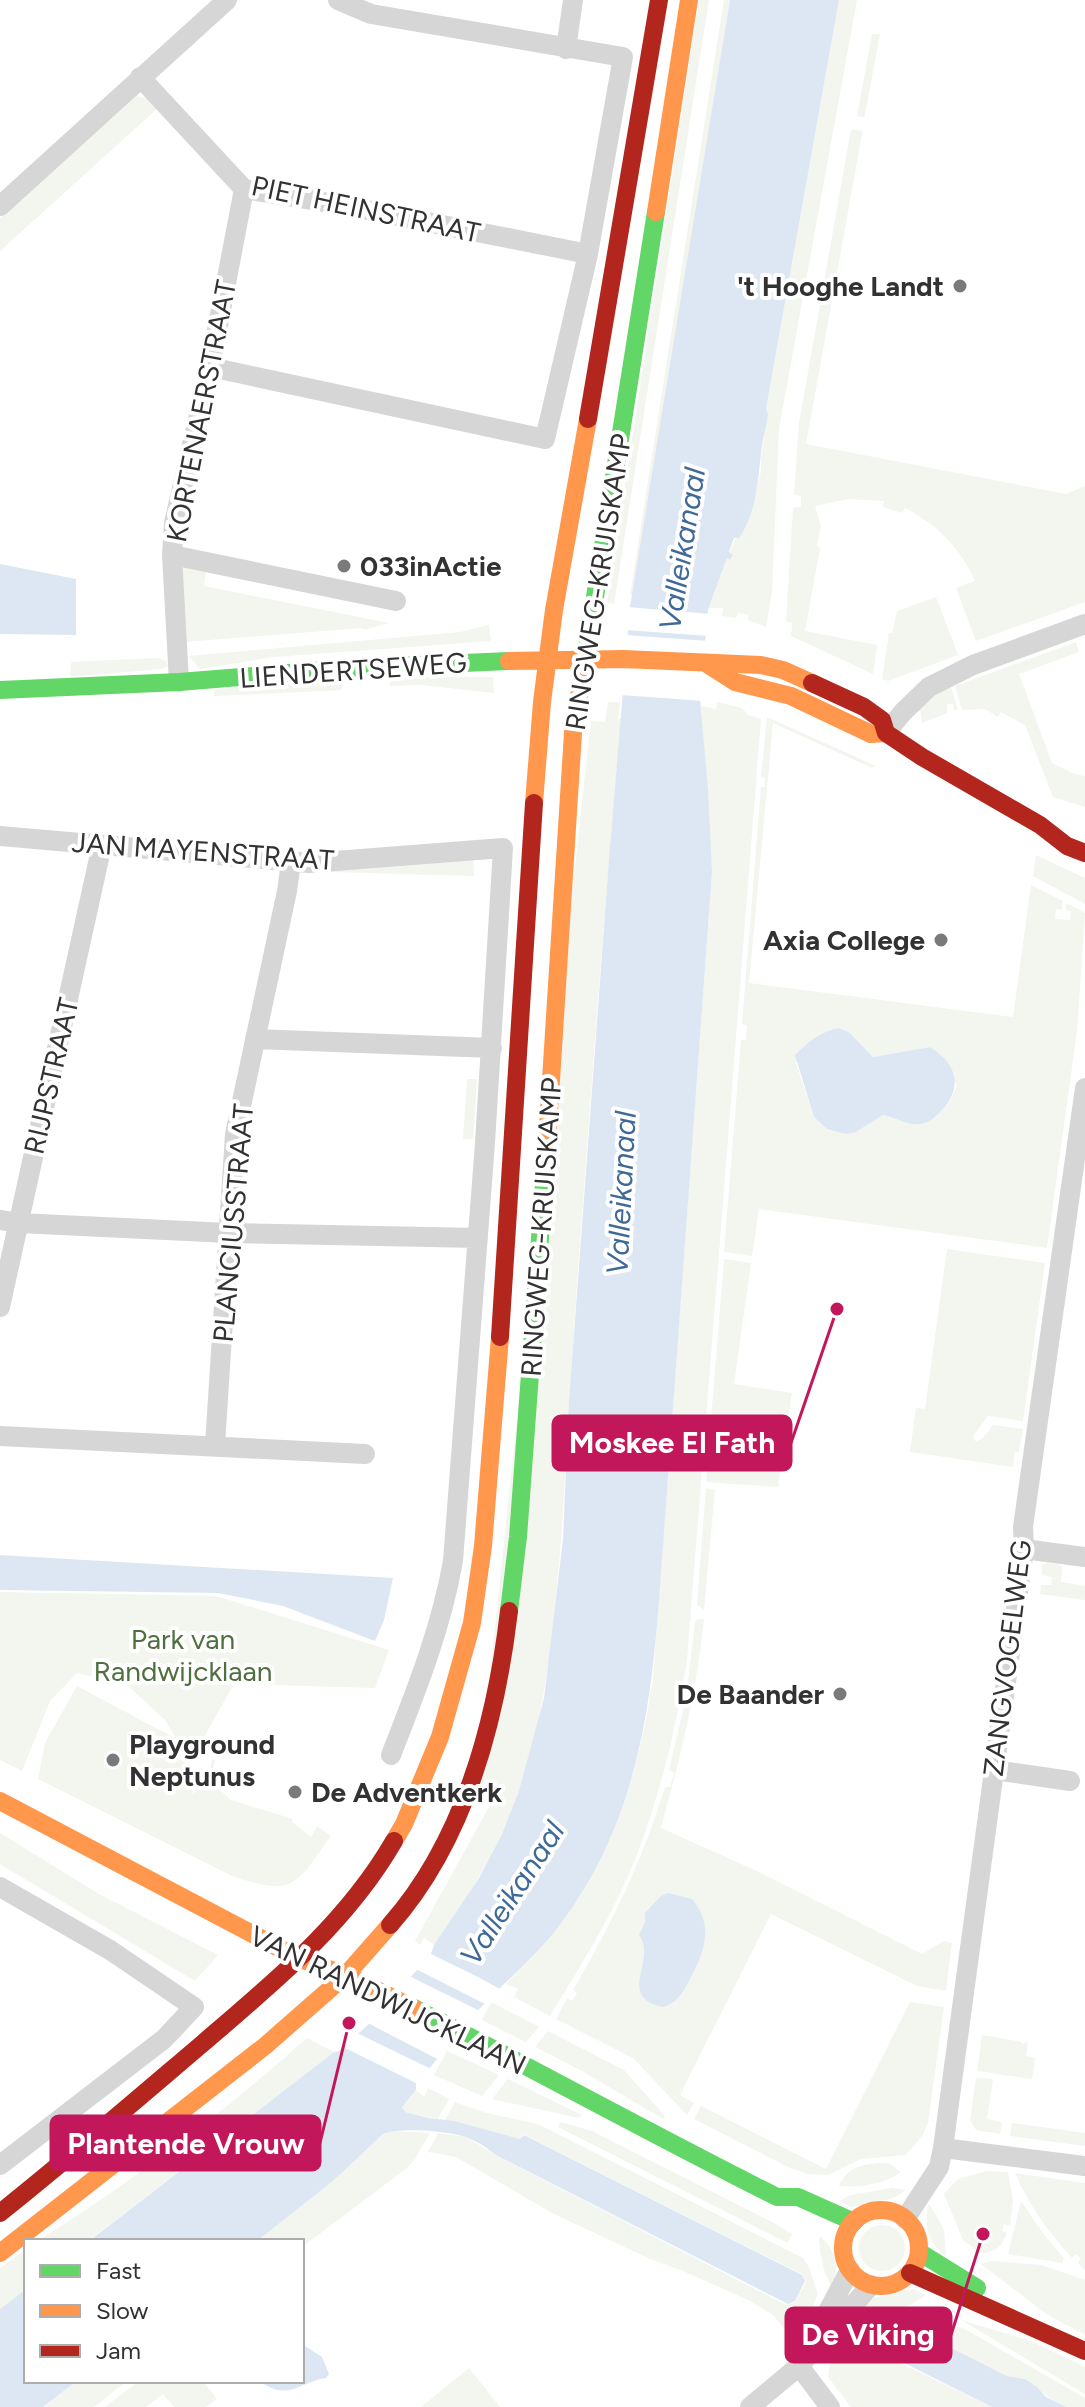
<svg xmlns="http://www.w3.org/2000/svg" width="1085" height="2407" font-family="Figtree,sans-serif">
  <rect width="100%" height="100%" fill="#fff"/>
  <path fill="#f2f6ee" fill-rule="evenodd" d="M699 0H709L614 604 607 603Z
    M724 0H730L634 596 630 595Z
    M839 0H857L779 429 772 592 766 627 748 620V615L738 613 736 618 722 616 723 608H709L727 558 732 555 729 553 753 503 761 471V456L768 415 766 409Z
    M872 34H880L864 120V117L857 116Z
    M137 96 149 99 158 108 0 251V218Z
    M851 129 862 131 863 129 806 444 1066 494 1085 486V602L976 641 956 588 975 581C960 547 937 525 905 508L902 513 883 507 884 501 848 499 815 506 821 526 817 546 820 548 805 631 877 645 873 674 791 636 792 623 786 621 793 508 801 507V496L794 495 799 423Z
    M178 564 206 571 204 586 389 623 364 630 363 628 184 642Z
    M936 597 958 655 888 681 882 679 889 633H892L897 611Z
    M489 625 491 641 274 657 200 669 189 656 460 632Z
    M1076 642 1079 652 1019 674 1052 763 1074 774 1085 776V807L1053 797 1025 725 1001 712 998 717 985 709 962 710 955 686Z
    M158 658 166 661 168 666 161 669 70 677 71 662Z
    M437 677H493L494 693 422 685 390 686V679Z
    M342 682V690L214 696V689Z
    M951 687 958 710H954L953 704H947V713L922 723 920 707 932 694Z
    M608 702H620L618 719H621C604 912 590 1106 576 1299 569 1401 566 1503 555 1605 547 1683 536 1763 501 1835 484 1871 463 1904 440 1937L434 1945 424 1938 420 1945 415 1941 490 1805 477 1798 584 783 591 721 605 722Z
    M717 702 742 708 748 715 761 719 687 1660C677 1724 662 1788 639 1849 617 1908 583 1962 550 2016L514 1997 518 1989 506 1984C523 1966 541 1948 556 1929 615 1858 640 1766 653 1678L712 872 701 706 716 709Z
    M767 717 876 766 872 768 773 723 749 983 1013 1017 1031 885 1063 901 1062 910 1056 909 1055 919 1070 920 1071 911 1066 910V903L1085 913 1077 1031 1047 1248 759 1209 752 1256 724 1252 741 1040H746L747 1025 742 1024 761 787H765V778L761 777ZM839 1028 850 1033 873 1057 930 1047 957 1085 951 1099 934 1119 883 1115 856 1132 827 1129 814 1117 796 1063C806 1046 817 1031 839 1028Z
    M1036 855 1085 878V904L1033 876Z
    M473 857 474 876 331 872V868Z
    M467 1079H477L473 1139H463Z
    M947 1249 1045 1263 1023 1421 988 1416 973 1436 976 1442 984 1437 993 1425 1023 1429 1019 1452H1015L1013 1467 910 1452 916 1408 925 1409Z
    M724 1259 751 1263 734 1384 792 1393 778 1487 706 1482Z
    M706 1488 715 1490 704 1610 697 1605Z
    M1047 1563 1058 1564 1062 1567 1061 1582 1085 1586V1600L1040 1594 1041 1585H1051L1052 1577 1042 1575V1565Z
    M0 1592 216 1596 389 1650 375 1688 234 1684 190 1762 165 1720 128 1686 77 1673 50 1701 22 1771 0 1760Z
    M698 1619H704C697 1691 680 1759 661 1828L759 1872 922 1954 944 1941 952 1943 946 1991 917 1986 771 1914 680 2095 694 2103 687 2115 633 2058 556 2019 567 1998 572 2001 577 1993 573 1990C611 1925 643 1860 665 1787H670L674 1773 669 1770 686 1698 695 1622Z
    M77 1686 171 1736 189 1769 193 1795 210 1769 212 1759 215 1760 210 1781 231 1800 293 1819 292 1822 311 1837 317 1826 331 1836C296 1884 295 1898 232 1876L38 1779 45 1743Z
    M0 1833 99 1894 218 1955 195 1981 0 1864Z
    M491 2002 539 2027 526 2042 482 2020Z
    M910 2002 944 2007 928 2123 922 2136 906 2155 861 2159 828 2175 808 2174 788 2167 694 2119 701 2106 826 2169Z
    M548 2031 624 2070 665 2116 663 2119 582 2071 535 2047Z
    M982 2035 1022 2042V2044L1028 2042 1026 2056 1035 2058 1032 2079 977 2071Z
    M307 2038 334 2052 88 2241H38C133 2181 223 2113 307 2038Z
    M447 2051 499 2075 482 2096 434 2075Z
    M976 2078 993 2079 987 2119 1002 2122 1000 2134 976 2130 970 2120Z
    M508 2079 582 2115 579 2118 492 2099Z
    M428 2088 449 2099 438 2119 404 2112 402 2107 416 2090 424 2097Z
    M455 2102 486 2113 538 2124 803 2258 808 2265 818 2294 811 2311 792 2338 773 2315 748 2300 683 2271 650 2259 552 2213 456 2157 428 2152 438 2133 466 2137 496 2155 786 2305 795 2302 806 2282 802 2274 523 2134 520 2139 445 2120Z
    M560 2122 592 2131 774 2223 792 2234 788 2243 558 2127Z
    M1012 2123 1085 2133V2146L1010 2136Z
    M393 2131 430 2133 415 2159 407 2168 302 2247V2241H257L333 2181 383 2134Z
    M878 2163H889L901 2172C886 2184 858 2188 839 2186 847 2168 860 2165 878 2163Z
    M986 2171 1008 2172 1013 2201 1010 2226 1004 2224 1002 2231 1007 2233C1002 2247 995 2252 981 2253L963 2240 944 2194 958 2179Z
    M1015 2173 1085 2183V2270L1078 2263 1081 2259 1076 2254 1072 2258C1048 2232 1029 2205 1015 2173Z
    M892 2188 906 2190 894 2198 857 2206 851 2207 839 2201 851 2195Z
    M1021 2201 1045 2236 1064 2258 1062 2263 1008 2254Z
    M930 2205 944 2230 946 2256C927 2242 925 2229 928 2206Z
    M859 2248a23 23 0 1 1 46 0a23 23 0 1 1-46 0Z
    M821 2237C836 2250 839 2267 832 2286 823 2274 820 2254 819 2238Z
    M26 2249V2289L0 2309V2268Z
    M992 2261 1042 2265 1085 2280V2335L1048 2315 981 2264Z
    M914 2289 926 2295C907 2310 886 2315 861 2309L874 2298Z
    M927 2318 965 2329 1085 2398V2407H1066L1056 2403 1025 2379 1007 2376 910 2330C900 2334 891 2350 896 2361L992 2407H851L828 2377 830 2364 872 2329Z
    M961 2320 1031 2341 1085 2367V2394Z
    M469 2368 500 2407H421Z
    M77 2381H127L94 2407H44Z
    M139 2381H203L217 2399 206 2407H174L163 2394 146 2407H105Z"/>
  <path fill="#dde7f3" d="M730 0H839L766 409 768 414C767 427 762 440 761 453 758 481 756 514 739 538H734L729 552 733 555 730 560 727 558 708 610 700 699 708 789 712 872 659 1601C650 1720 633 1829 559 1926 542 1948 520 1969 500 1988 470 2016 444 2052 416 2084V2090L402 2107 405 2112 429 2118 454 2121 520 2139 524 2135 802 2275 805 2281 795 2301 788 2304 496 2155C488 2149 479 2142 468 2138 450 2131 401 2127 383 2134L333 2181 257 2241H89L334 2052 339 2051 369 2024 431 1954 434 1945 479 1878 502 1834 519 1791 544 1698 563 1539 569 1402 609 859 630 607Z
    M0 564 76 579V635L0 634Z
    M839 1028 850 1033 873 1057 930 1047C956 1063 964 1086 942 1110 936 1117 930 1122 921 1124 907 1126 896 1117 883 1115L856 1132 846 1134 827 1129 814 1117 795 1055C807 1043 822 1030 839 1028Z
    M0 1555 393 1578 384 1620 375 1641 283 1606 218 1593 0 1590Z
    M668 1893 692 1899C715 1926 704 1953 689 1981 682 1994 678 2002 663 2007 615 1997 658 1960 639 1935L645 1922V1913L661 1896Z
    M26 2289V2381H77L43 2407H0V2309Z
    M910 2332 933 2339 1007 2376 1025 2379 1037 2387 1046 2397 1066 2407H992L898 2360 896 2352 906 2334Z
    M302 2344 322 2357 329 2374 326 2378C299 2382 290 2401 262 2383L261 2381H302Z"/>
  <path fill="#fff" d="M627 607 711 614 709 636 626 630Z
    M625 635 708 641 704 701 621 695Z
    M427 1952 474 1975 502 1990 489 2006 414 1968Z
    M407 1975 482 2012 478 2013 446 2051 441 2061 366 2022 374 2017Z
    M355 2032 429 2068 432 2072 420 2085 341 2046Z"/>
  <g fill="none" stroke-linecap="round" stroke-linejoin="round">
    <path stroke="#d6d6d6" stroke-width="20" d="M566 49 573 0
      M140 77 244 189 342 205 588 254
      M0 206 227 0
      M210 367 545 439 588 254 623 57 371 14 338 0
      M172 555 396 601
      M179 682 172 555 174 523 210 367 244 189
      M886 733 903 712 929 687 973 665 1085 624
      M0 836 309 863 503 848 485 1143 453 1561C441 1629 416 1691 391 1755
      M255 1039 492 1048
      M0 1220 19 1223 228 1233 478 1238
      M0 1307 102 845
      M0 1436 365 1454
      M215 1445 235 1134 287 891 291 862
      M1024 1549 1085 1557
      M994 1770 1070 1781
      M0 1887 110 1950 194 2007 164 2039 0 2165
      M943 2148 1085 2166
      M905 2219 939 2167 943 2148 1024 1549 1023 1527 1085 1088
      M810 2345 850 2270
      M799 2366 830 2407
      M750 2407 799 2366 871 2285"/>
    <path stroke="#63d668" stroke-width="18" d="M585 660 656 212
      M0 690 179 682 349 668 509 661
      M509 1611 518 1537 547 1143
      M414 2008C536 2070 655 2136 777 2197H798L854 2222
      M919 2252 977 2288"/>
    <path stroke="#ff974d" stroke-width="18" d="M656 212 689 0
      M509 661 623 659 761 665 783 670 812 683
      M707 664 735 682 791 696 871 734 886 733
      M534 803 542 702 554 610 588 419
      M547 1143 573 733 585 660
      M0 1801 300 1959 346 1975 414 2008
      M394 1841 404 1824 440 1737 472 1623 483 1546 500 1337
      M843 2248a38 38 0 1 1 76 0a38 38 0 1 1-76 0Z
      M0 2253 265 2046 346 1975 390 1925"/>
    <path stroke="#b3261e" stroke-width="18" d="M588 419 659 0
      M812 683 864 707 882 720 886 733 922 757 1040 825 1067 846 1085 853
      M500 1337 534 803
      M390 1925C465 1840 496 1722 509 1611
      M0 2213C69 2158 135 2101 202 2044 273 1983 346 1924 394 1841
      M910 2273 1085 2351"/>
  </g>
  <g fill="#7a7a7a" stroke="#fff" stroke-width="3">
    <circle cx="960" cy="286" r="8"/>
    <circle cx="344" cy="566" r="8"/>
    <circle cx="941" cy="940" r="8"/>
    <circle cx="840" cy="1694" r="8"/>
    <circle cx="113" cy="1760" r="8"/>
    <circle cx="295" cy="1792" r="8"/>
  </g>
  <g text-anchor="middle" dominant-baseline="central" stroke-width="8" stroke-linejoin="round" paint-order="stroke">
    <g font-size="28" fill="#323232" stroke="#fff">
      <text transform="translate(366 209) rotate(12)">PIET HEINSTRAAT</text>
      <text transform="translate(201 411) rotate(-79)">KORTENAERSTRAAT</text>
      <text transform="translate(598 582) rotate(-81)">RINGWEG-KRUISKAMP</text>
      <text transform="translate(353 670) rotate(-4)">LIENDERTSEWEG</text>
      <text transform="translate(203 851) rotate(4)">JAN MAYENSTRAAT</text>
      <text transform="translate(51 1076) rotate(-77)">RIJPSTRAAT</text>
      <text transform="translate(233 1223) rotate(-85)">PLANCIUSSTRAAT</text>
      <text transform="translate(541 1227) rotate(-86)">RINGWEG-KRUISKAMP</text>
      <text transform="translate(1007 1658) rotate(-83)">ZANGVOGELWEG</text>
      <text transform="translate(388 2000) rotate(26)">VAN RANDWIJCKLAAN</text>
    </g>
    <g font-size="28" font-weight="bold" fill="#323232" stroke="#fff" text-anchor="end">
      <text x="944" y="286">'t Hooghe Landt</text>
      <text x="360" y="566" text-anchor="start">033inActie</text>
      <text x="925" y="940">Axia College</text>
      <text x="824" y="1694">De Baander</text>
      <text x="129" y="1744" text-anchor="start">Playground<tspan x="129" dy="32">Neptunus</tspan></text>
      <text x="311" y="1792" text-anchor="start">De Adventkerk</text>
    </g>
    <g font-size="28" fill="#4f6f3f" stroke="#fff">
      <text x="183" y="1639">Park van<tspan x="183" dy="32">Randwijcklaan</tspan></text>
    </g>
    <g font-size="30" font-style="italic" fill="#3f6996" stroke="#fff">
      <text transform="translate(682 549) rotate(-81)">Valleikanaal</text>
      <text transform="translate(621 1193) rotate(-87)">Valleikanaal</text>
      <text transform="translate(512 1893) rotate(-57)">Valleikanaal</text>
    </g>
  </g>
  <path fill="none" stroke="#c2185b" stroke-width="3" d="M837 1309L791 1443M349 2023L320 2143M983 2234L951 2335"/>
  <g fill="#c2185b" stroke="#fff" stroke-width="3">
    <circle cx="837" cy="1309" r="8"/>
    <circle cx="349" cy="2023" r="8"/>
    <circle cx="983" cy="2234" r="8"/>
  </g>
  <g fill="#c2185b" stroke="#c2185b" stroke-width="3">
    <rect x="553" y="1416" width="238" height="54" rx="8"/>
    <rect x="51" y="2116" width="269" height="54" rx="8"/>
    <rect x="786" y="2308" width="165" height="54" rx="8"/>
  </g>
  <g font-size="30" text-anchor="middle" font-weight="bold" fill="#fff">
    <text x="672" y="1453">Moskee El Fath</text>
    <text x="186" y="2154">Plantende Vrouw</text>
    <text x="868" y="2345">De Viking</text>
  </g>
  <rect x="24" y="2239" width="280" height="144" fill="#ffffff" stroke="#adadad" stroke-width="2"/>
  <rect x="40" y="2265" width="40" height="12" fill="#63d668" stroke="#adadad" stroke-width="2"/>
  <text x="96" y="2279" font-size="24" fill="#323232">Fast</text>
  <rect x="40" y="2305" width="40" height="12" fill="#ff974d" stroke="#adadad" stroke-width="2"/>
  <text x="96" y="2319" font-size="24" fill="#323232">Slow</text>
  <rect x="40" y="2345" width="40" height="12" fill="#b3261e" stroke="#adadad" stroke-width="2"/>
  <text x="96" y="2359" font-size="24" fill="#323232">Jam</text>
</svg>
